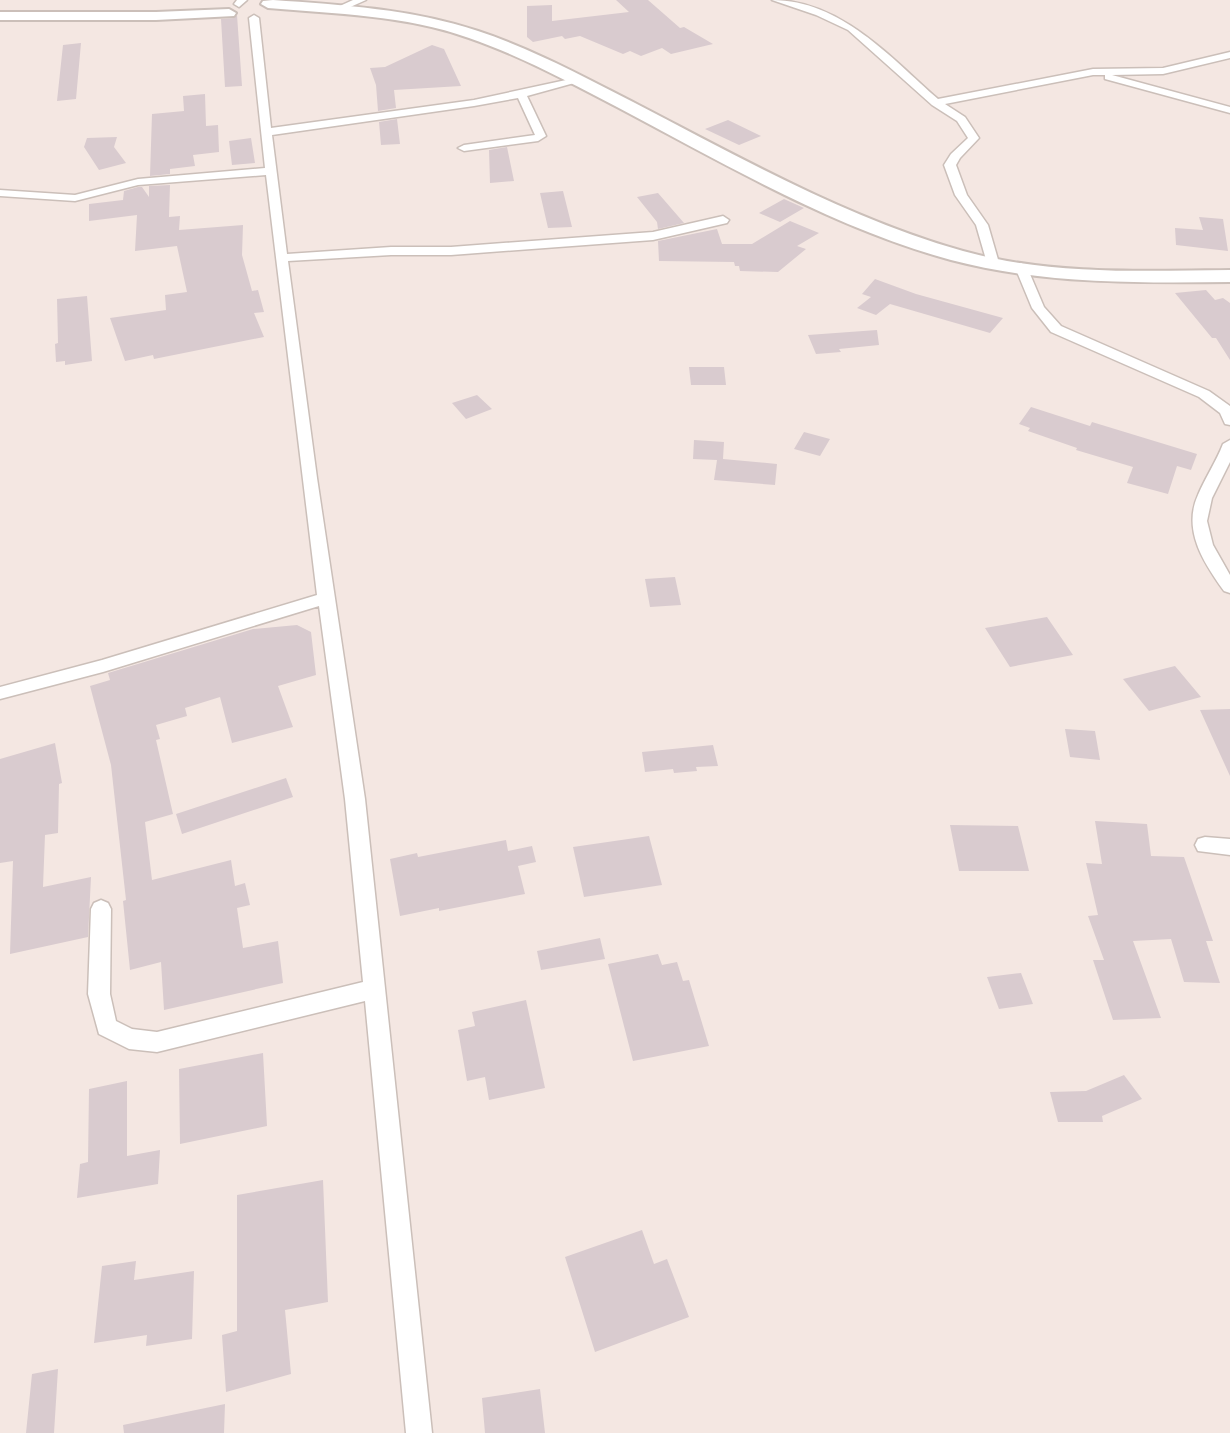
<svg xmlns="http://www.w3.org/2000/svg" width="1230" height="1433" font-family="'Open Sans',sans-serif">
  <rect width="100%" height="100%" fill="#f4e7e2"/>
  <path fill="#d9cbcf" d="M616 0H648L680 28 684 27 713 44 671 54 662 48 641 56 630 51 623 54 580 36 565 39 562 36 533 42 527 37V6L552 5V21L629 12Z
    M237 15 242 86 225 87 221 19 234 18Z
    M81 43 76 99 57 101 63 45Z
    M432 45 444 49 461 86 394 90 396 108 378 111 376 85 370 68 385 67Z
    M205 94 206 126 218 125 219 152 193 155 195 166 170 169V174L150 176 152 114 184 111 183 96Z
    M397 119 400 144 381 145 379 122Z
    M728 120 761 136 739 145 705 129Z
    M117 137 114 147 126 163 99 170 84 147 87 138Z
    M251 138 255 163 232 165 229 141Z
    M507 147 514 181 490 183 489 150Z
    M170 185 169 217 180 216 179 230 243 225 242 255 252 291 258 290 264 312 254 313 264 337 154 359 153 355 125 361 110 318 166 310 165 295 187 292 177 246 135 251 137 215 89 221V204L123 200 124 191 138 187H142L149 197V186Z
    M563 191 572 227 548 228 540 193Z
    M658 193 684 223 658 229 657 222 637 197Z
    M784 199 804 208 780 222 759 213Z
    M1199 217 1223 219 1228 251 1176 245 1175 228 1203 230Z
    M790 221 819 233 797 246 806 249 778 272 740 271 739 266H735L734 262 659 261 658 241 717 229 722 244H752Z
    M875 279 916 294 1003 318 990 333 890 304 876 315 857 308 871 297 862 294Z
    M1206 290 1215 300 1223 298 1230 303V360L1216 338H1212L1175 293Z
    M87 296 92 361 65 365V361L56 362 55 344 58 343 57 299Z
    M877 330 879 345 839 349 841 352 816 354 808 335Z
    M689 367H724L726 385H691Z
    M477 395 492 409 466 419 452 403Z
    M1031 407 1090 426 1092 422 1197 454 1191 470 1177 466 1168 494 1127 483 1133 467 1076 450 1077 448 1028 431 1030 428 1019 424Z
    M804 432 830 439 820 456 794 449Z
    M694 440 724 442 723 459 777 464 775 485 714 480 717 460 693 459Z
    M675 577 681 605 650 607 645 579Z
    M1047 617 1073 655 1010 667 985 628Z
    M297 625 311 632 316 675 278 686 293 727 232 743 220 697 185 708 187 716 156 725 160 739 156 740 173 814 145 822 152 880 231 860 235 886 245 883 250 905 237 908 243 948 278 941 283 983 164 1010 161 962 130 970 123 901 126 900 111 765 90 686 110 680 108 673 253 629Z
    M1175 666 1201 697 1149 711 1123 679Z
    M1230 709V776L1200 710Z
    M1065 729 1095 731 1100 760 1070 757Z
    M55 743 62 783 59 784 58 833 45 835 43 887 91 877 88 937 10 954 13 861 0 863V759Z
    M713 745 718 766 696 767 697 771 674 773 673 769 645 772 642 752Z
    M286 778 293 797 182 834 176 814Z
    M1095 821 1147 824 1151 856 1184 857 1213 941H1206L1220 983 1184 982 1171 939 1133 941 1161 1018 1113 1020 1093 960H1104L1088 916 1098 915 1086 863 1102 864Z
    M950 825 1018 826 1029 871H959Z
    M649 836 662 885 584 897 573 847Z
    M506 840 508 851 532 846 536 862 518 866 525 894 439 911V908L400 916 390 859 417 853 418 857Z
    M600 938 605 959 541 970 537 951Z
    M658 954 662 965 677 962 683 981 689 980 709 1046 633 1061 608 964Z
    M1021 973 1033 1004 999 1009 987 977Z
    M526 1000 545 1088 489 1100 485 1077 467 1081 458 1030 475 1026 472 1012Z
    M263 1053 267 1126 180 1144 179 1069Z
    M1124 1075 1142 1099 1102 1116 1103 1122H1058L1050 1092 1086 1091Z
    M127 1081V1156L160 1150 158 1184 77 1198 80 1164 88 1162 89 1089Z
    M323 1180 328 1302 285 1310 291 1374 226 1392 222 1335 237 1331V1195Z
    M642 1230 654 1264 667 1259 689 1317 595 1352 565 1257Z
    M136 1261 134 1280 194 1271 192 1339 146 1346 147 1335 94 1343 102 1266Z
    M58 1369 54 1433H26L32 1374Z
    M540 1389 545 1433H485L482 1398Z
    M225 1404 224 1433H124L123 1425Z"/>
  <g fill="none" stroke-linecap="round" stroke-linejoin="round">
    <defs>
      <path id="street" d="M237 0H247L239 7 234 4Z
        M353 0H366L339 12 331 10Z
        M772 0C841 0 891 58 938 99L1093 69 1163 68 1230 52V58L1163 74 1112 75 1230 107V113L1105 79V75H1093L945 104 965 117 979 138 960 158 956 165 967 195 988 225 999 263 993 267 987 263 976 225 955 195 944 165 951 154 968 138 957 121 932 105 848 30 816 15Z
        M254 15 259 18 271 128 474 100 580 77 585 80 527 96 546 136 538 141 464 151 458 148 464 145 535 135 518 98 474 106 272 135 287 254 391 247H451L653 232 723 216 729 220 727 223 653 240 451 255H391L288 261 317 478 365 799 432 1433H406L365 1001 157 1052 129 1049 99 1034 88 994 91 909 94 903 101 900 108 903 111 909 110 994 116 1021 132 1029 157 1032 363 982 345 799 319 606 103 672 0 699V687L102 660 317 595 266 175 138 185 75 201 0 196V190L75 195 138 179 265 168 249 18Z
        M1021 263 1027 267 1044 307 1061 326 1209 391 1230 406V425L1225 424 1220 413 1199 397 1051 332 1032 308 1015 267Z
        M1230 440V462L1212 498 1207 521 1213 545 1230 575V593L1224 591C1204 563 1182 530 1198 495 1205 478 1216 462 1223 444Z
        M1205 837 1230 839V855L1198 851 1195 845 1198 839Z"/>
      <path id="primary" d="M273 0C343 5 412 9 478 31 533 49 584 77 635 103 741 158 847 218 963 251 1049 275 1142 271 1230 270V282C1136 283 1042 284 951 260 833 228 725 164 617 107 569 82 521 56 469 38 405 15 336 14 268 8L261 4 263 1Z
        M229 9 236 13 234 16 156 20H0V12H156Z"/>
    </defs>
    <use href="#street" stroke="#cbbfb9" stroke-width="3"/>
    <use href="#primary" stroke="#cbbfb9" stroke-width="4"/>
    <use href="#street" fill="#fff" fill-rule="evenodd"/>
    <use href="#primary" fill="#fff" fill-rule="evenodd"/>
  </g>
</svg>
